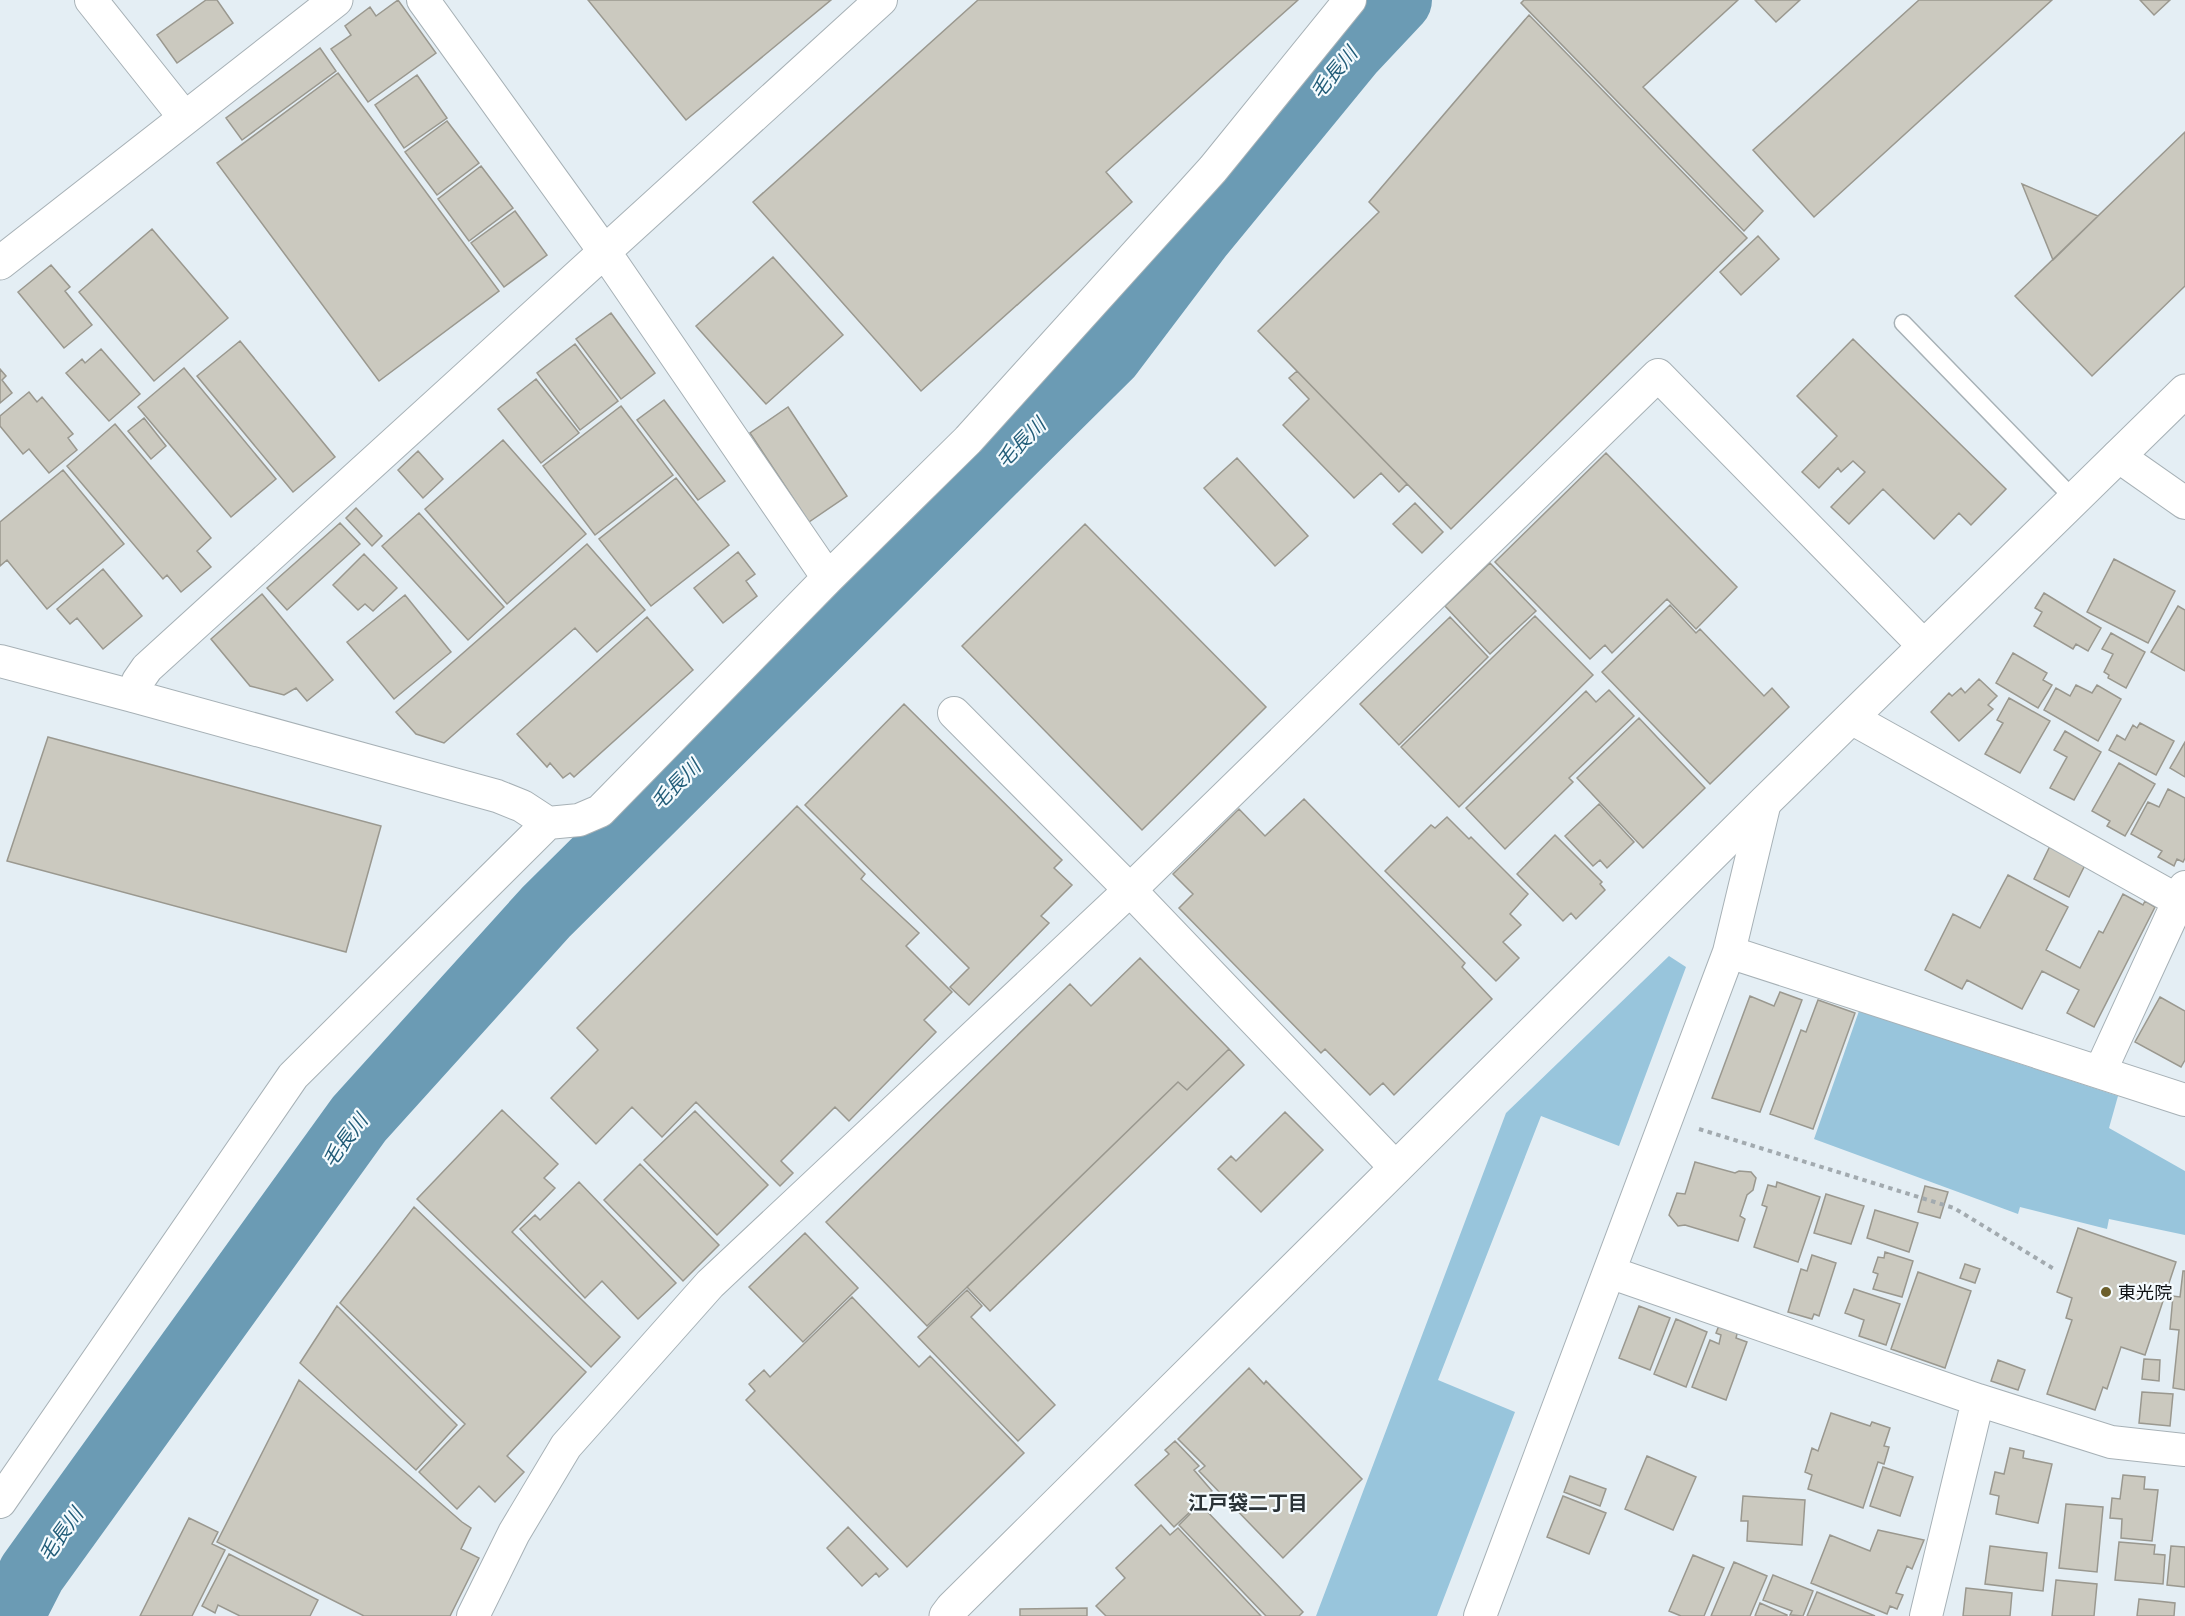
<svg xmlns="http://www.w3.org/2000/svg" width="2185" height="1616" font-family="'Exo 2','Noto Sans JP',sans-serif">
  <rect width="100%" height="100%" fill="#e4eef4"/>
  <path fill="#98c5dc" d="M1669 956 1686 967 1619 1146 1541 1116 1438 1380 1515 1412 1437 1616H1316L1506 1113Z
    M1859 1011 2118 1096 2109 1128 2185 1171V1235L2109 1219 2107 1229 2020 1207 2018 1214 1814 1139Z"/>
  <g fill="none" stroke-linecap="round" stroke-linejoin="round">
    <path stroke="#6b9bb4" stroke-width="68" d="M10 1616 32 1573 359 1119 546 912 1109 354 1199 235 1351 50 1398 0"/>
  </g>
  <path fill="#cbc9bf" stroke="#9a988f" stroke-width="1.5" d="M206 0H217L233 23 177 63 157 35Z
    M398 0 436 53 368 102 331 49 351 35 345 26 370 7 376 16Z
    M588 0H831L686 120Z
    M978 0H1298L1106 172 1132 202 921 391 753 202Z
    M1524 0H1738L1643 87 1763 211 1744 231 1521 3Z
    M1755 0H1800L1776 22Z
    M1919 0H2052L1814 217 1753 150Z
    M2140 0H2170L2154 15Z
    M1529 15 1747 238 1451 529 1258 331 1379 212 1369 202Z
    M320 48 336 71 242 140 226 118Z
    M338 73 499 291 379 381 217 163Z
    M417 75 447 118 404 148 375 105Z
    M447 121 479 163 437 195 405 152Z
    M2185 132V286L2092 376 2015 296Z
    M481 166 513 208 469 241 438 199Z
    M2022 184 2098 216 2053 260Z
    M515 211 547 255 504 287 471 243Z
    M152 229 228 318 154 381 79 292Z
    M1758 236 1779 259 1741 295 1720 272Z
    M773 257 843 335 766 404 696 326Z
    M51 265 70 287 65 291 92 325 64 348 18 292Z
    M611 313 655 373 621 399 576 339Z
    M1853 339 2006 489 1971 525 1959 513 1934 539 1883 489 1849 524 1831 507 1865 472 1853 461 1841 472 1838 468 1819 488 1802 472 1837 436 1797 396Z
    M240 341 335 457 293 492 197 376Z
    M575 344 618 401 580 430 537 373Z
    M101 349 140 394 109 421 66 373 82 359 85 363Z
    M184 368 276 479 231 517 138 407Z
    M0 369 6 376 2 380 12 393 0 403Z
    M1297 371 1407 484 1399 492 1381 473 1354 498 1283 425 1309 399 1289 378Z
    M536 379 579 433 541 463 498 409Z
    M29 392 37 402 42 397 73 434 68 438 77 450 49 473 29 449 23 454 0 426V416Z
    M664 400 725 481 698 500 637 420Z
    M621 406 673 475 595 535 543 466Z
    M788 407 847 496 809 522 750 433Z
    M144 418 166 446 151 459 128 431Z
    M115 424 211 538 197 551 211 567 181 592 167 575 163 579 67 466Z
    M503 440 586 534 507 604 425 509Z
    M418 451 443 479 423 498 398 470Z
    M1606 453 1737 587 1696 629 1667 599 1612 653 1605 645 1590 659 1495 562Z
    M1237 458 1308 536 1275 566 1204 488Z
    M63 470 124 544 47 609 7 560 0 566V522Z
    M676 478 729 545 651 606 599 539Z
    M1415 503 1443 532 1422 553 1393 524Z
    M356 508 382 536 372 546 346 518Z
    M419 513 504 607 468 640 382 546Z
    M340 523 360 544 287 610 267 588Z
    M1085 524 1266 707 1142 830 962 646Z
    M587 544 645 610 597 652 575 628 444 743 416 734 396 712Z
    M738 552 755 574 746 581 757 596 723 623 694 588Z
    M364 554 397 588 373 611 365 604 358 610 333 585Z
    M2114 559 2175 591 2148 643 2087 612Z
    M1490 563 1536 611 1490 654 1445 606Z
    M103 569 142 616 103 649 77 618 70 624 57 609Z
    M2044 593 2101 628 2088 651 2076 644 2073 649 2034 626 2042 612 2035 608Z
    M262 594 333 680 307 701 296 688 284 695 250 686 211 639Z
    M405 595 451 652 394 699 347 642Z
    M1670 605 1696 633 1700 629 1764 696 1772 688 1789 707 1710 784 1602 672Z
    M2178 606 2185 610V671L2151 652Z
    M1535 616 1593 675 1459 807 1401 747Z
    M647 617 693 670 574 777 570 773 563 778 550 763 547 767 517 734Z
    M1450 617 1488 657 1399 745 1360 704Z
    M2111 633 2145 652 2126 688 2108 678 2109 675 2104 672 2113 654 2102 649Z
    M2013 653 2047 673 2043 680 2052 685 2038 708 1996 683Z
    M1979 679 1997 696 1988 705 1993 709 1959 741 1931 712 1949 693 1952 696 1961 688 1965 693Z
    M2076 685 2092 693 2097 685 2121 699 2098 741 2044 710 2056 688 2070 696Z
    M1609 690 1634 716 1569 778 1573 782 1505 849 1466 808 1586 691 1596 702Z
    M2009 698 2050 721 2020 773 1985 754 2003 723 1997 720Z
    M904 704 1062 860 1054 868 1072 885 1041 916 1049 923 969 1005 950 987 969 968 805 805Z
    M1639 718 1705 788 1643 848 1577 778Z
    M2140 723 2174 741 2156 775 2109 750 2117 735 2125 740 2133 725 2137 728Z
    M2065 731 2101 752 2074 800 2050 788 2067 757 2054 750Z
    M48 737 381 826 346 952 7 861Z
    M2185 742V777L2170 768Z
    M2119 763 2155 784 2125 836 2107 826 2110 821 2092 811Z
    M2168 789 2185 798V858L2183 862 2177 859 2174 866 2158 857 2162 851 2131 834 2148 802 2159 807Z
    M1304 799 1465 963 1462 967 1492 999 1394 1095 1383 1083 1370 1095 1325 1049 1321 1053 1179 908 1193 894 1173 874 1239 809 1265 836Z
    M1599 804 1634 842 1607 868 1600 860 1593 866 1565 836Z
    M797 806 865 874 861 879 919 933 906 946 952 992 924 1020 936 1032 849 1121 835 1107 781 1161 793 1173 780 1186 696 1102 662 1137 632 1107 596 1144 551 1098 598 1050 577 1028Z
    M1447 817 1469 839 1471 837 1528 894 1510 914 1521 925 1503 942 1519 958 1496 981 1385 871 1431 825 1435 828Z
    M1555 835 1602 882 1600 884 1605 890 1576 919 1571 913 1563 921 1517 874Z
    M2050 846 2086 863 2069 897 2034 879Z
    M2008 875 2068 907 2046 950 2080 968 2099 931 2103 933 2123 894 2143 905 2145 901 2155 907 2094 1027 2067 1013 2079 990 2042 971 2022 1009 1967 980 1962 989 1925 970 1953 914 1980 928Z
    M1140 958 1229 1049 1187 1090 1178 1082 927 1326 826 1222 1070 984 1091 1006Z
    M1780 992 1802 1000 1760 1112 1712 1098 1750 996 1774 1006Z
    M2160 997 2185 1011V1060L2181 1067 2135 1042Z
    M1818 1000 1855 1013 1813 1129 1770 1114 1801 1030 1806 1032Z
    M1229 1049 1244 1065 990 1311 967 1287 1178 1082 1187 1090Z
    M502 1110 558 1164 544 1178 555 1188 512 1232 620 1337 591 1367 417 1199Z
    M695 1111 768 1185 717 1235 644 1160Z
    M1285 1112 1323 1150 1261 1212 1218 1169 1231 1156 1236 1161Z
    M1695 1162 1735 1173 1739 1171 1751 1172 1756 1178 1753 1190 1747 1195 1740 1216 1745 1219 1738 1241 1685 1225 1678 1226 1669 1215 1677 1193 1685 1194Z
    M640 1164 719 1245 683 1281 604 1200Z
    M579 1182 676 1283 638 1319 602 1281 585 1298 520 1229 535 1215 540 1220Z
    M1777 1182 1820 1197 1798 1262 1754 1247 1767 1207 1762 1205 1768 1185 1776 1187Z
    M1925 1186 1948 1192 1940 1218 1918 1212Z
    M1826 1194 1864 1206 1851 1244 1814 1233Z
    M414 1207 586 1372 507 1456 524 1472 495 1502 479 1486 457 1509 419 1472 465 1424 340 1303Z
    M1875 1210 1918 1223 1909 1252 1867 1238Z
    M2078 1228 2176 1262 2145 1355 2121 1347 2107 1389 2103 1387 2095 1410 2047 1394 2072 1320 2066 1318 2072 1298 2057 1292Z
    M805 1233 858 1288 803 1342 749 1287Z
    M1885 1252 1913 1261 1902 1297 1873 1289 1878 1274 1873 1272 1878 1257 1884 1258Z
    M1812 1255 1836 1263 1819 1316 1814 1314 1812 1319 1788 1312 1801 1269 1807 1271Z
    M1965 1264 1980 1269 1975 1283 1960 1278Z
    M2183 1271H2185V1390L2173 1388 2179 1330 2170 1329 2173 1296 2180 1297Z
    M1918 1272 1971 1291 1945 1368 1891 1349Z
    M1854 1289 1900 1304 1886 1345 1859 1336 1864 1320 1845 1313Z
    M967 1290 982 1306 971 1317 1055 1405 1018 1441 918 1337Z
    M852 1297 919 1367 930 1356 1024 1453 907 1567 746 1400 755 1391 749 1384 764 1370 770 1377Z
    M337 1306 457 1425 416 1470 300 1363Z
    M1639 1306 1670 1318 1650 1370 1619 1358Z
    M1676 1319 1707 1332 1686 1387 1654 1374Z
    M1720 1323 1738 1330 1736 1338 1747 1342 1726 1400 1692 1387 1710 1340 1719 1344 1721 1335 1716 1333Z
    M2144 1359 2160 1360 2159 1381 2142 1379Z
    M1998 1360 2025 1370 2018 1390 1991 1381Z
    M1249 1368 1264 1384 1266 1381 1362 1479 1283 1558 1199 1471 1205 1466 1178 1439Z
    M299 1380 462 1522 471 1528 461 1549 479 1558 450 1616H364L217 1542Z
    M2142 1392 2173 1394 2170 1426 2139 1423Z
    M1831 1413 1870 1426 1872 1422 1890 1428 1884 1446 1889 1447 1884 1464 1878 1462 1863 1508 1808 1489 1812 1475 1805 1472 1812 1448 1818 1451Z
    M1175 1441 1199 1466 1194 1470 1212 1491 1174 1527 1135 1485 1169 1454 1165 1450Z
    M2010 1448 2024 1451 2023 1458 2052 1464 2038 1523 1996 1514 1999 1496 1990 1494 1995 1472 2004 1474Z
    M1647 1456 1696 1477 1673 1530 1625 1509Z
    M1883 1467 1913 1477 1900 1516 1870 1506Z
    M2123 1475 2145 1477 2144 1489 2158 1490 2152 1541 2121 1538 2122 1519 2110 1518 2112 1498 2120 1499Z
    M1570 1476 1606 1489 1600 1506 1564 1492Z
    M1563 1496 1606 1513 1589 1554 1547 1537Z
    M1743 1496 1805 1500 1802 1545 1747 1541 1748 1521H1741Z
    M1200 1504 1303 1612 1299 1616H1266L1179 1525Z
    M2066 1504 2103 1507 2097 1572 2059 1568Z
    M189 1518 218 1532 212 1544 225 1550 192 1616H140Z
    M1161 1525 1170 1535 1178 1528 1261 1616H1106L1096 1606 1125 1578 1116 1568Z
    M848 1527 888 1569 879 1577 876 1573 862 1586 827 1548Z
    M1878 1530 1924 1540 1912 1569 1907 1566 1896 1593 1903 1595 1897 1609 1890 1606 1887 1614 1811 1583 1830 1535 1870 1551Z
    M2119 1542 2155 1545 2154 1554 2165 1555 2163 1584 2115 1580Z
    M1990 1546 2047 1553 2043 1591 1985 1584Z
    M2171 1546 2185 1547V1587L2167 1585Z
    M229 1554 318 1600 310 1616H240L218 1605 215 1613 202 1606Z
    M1693 1555 1724 1568 1704 1616H1681L1669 1611Z
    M1734 1562 1767 1576 1750 1616H1711Z
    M1773 1575 1813 1591 1803 1616 1790 1615 1792 1611 1763 1600Z
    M2056 1580 2097 1584 2094 1616H2052Z
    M1966 1588 2012 1593 2010 1616H1963Z
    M1817 1592 1875 1616H1807Z
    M2139 1599 2175 1603 2174 1616H2137Z
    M1760 1603 1787 1615V1616H1755Z
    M1087 1608V1616H1020V1609Z"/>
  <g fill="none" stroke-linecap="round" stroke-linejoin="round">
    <defs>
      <path id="lane" d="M1903 323 2074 499"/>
      <path id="street" d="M91 0 185 118
        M423 0 604 251 828 578
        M2118 456 2185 503
        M0 661 133 696 497 796 522 806 548 823
        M133 696 138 681 147 668 881 0
        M954 713 1130 890 1396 1168
        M1851 718 2177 900
        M1729 952 2185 1100
        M2100 1072 2185 887
        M1609 1272 1978 1400 2111 1442 2185 1450
        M0 1502 293 1076 548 823 579 820 600 811 828 578 968 440 1213 169 1350 0
        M473 1616 514 1533 566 1446 710 1284 1130 890 1658 375 1924 646
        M1480 1616 1729 952 1765 802
        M1926 1616 1978 1400"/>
      <path id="secondary" d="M0 263 336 0
        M946 1616 952 1608 1765 802 2185 391"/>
    </defs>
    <use href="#lane" stroke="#a7b1b6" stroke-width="19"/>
    <use href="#street" stroke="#a7b1b6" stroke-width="34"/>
    <use href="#secondary" stroke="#a7b1b6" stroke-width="35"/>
    <path stroke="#a2aaaf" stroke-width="4" stroke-dasharray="4.5 4.5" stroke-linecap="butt" d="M1699 1129 1954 1208 2054 1269"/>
    <use href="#lane" stroke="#fff" stroke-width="16"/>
    <use href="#street" stroke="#fff" stroke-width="32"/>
    <use href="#secondary" stroke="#fff" stroke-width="33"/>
  </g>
  <circle fill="#6c5f2c" stroke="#f5fbfe" stroke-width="2" cx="2106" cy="1292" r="6"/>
  <g text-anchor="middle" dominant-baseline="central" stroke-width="4.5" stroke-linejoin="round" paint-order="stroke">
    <g font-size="18" fill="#0c1012" stroke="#f5fbfe" text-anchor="start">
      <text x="2118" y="1292">東光院</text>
    </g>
    <g font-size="20" font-style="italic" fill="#215c78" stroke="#f5fbfe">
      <text transform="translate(1333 72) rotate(-50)">毛長川</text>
      <text transform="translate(1020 442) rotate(-45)">毛長川</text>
      <text transform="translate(675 784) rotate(-45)">毛長川</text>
      <text transform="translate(344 1140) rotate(-53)">毛長川</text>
      <text transform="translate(60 1534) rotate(-54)">毛長川</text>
    </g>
    <g font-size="20" font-weight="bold" fill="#2b3337" stroke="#f5fbfe">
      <text x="1248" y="1502">江戸袋二丁目</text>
    </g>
  </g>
</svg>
